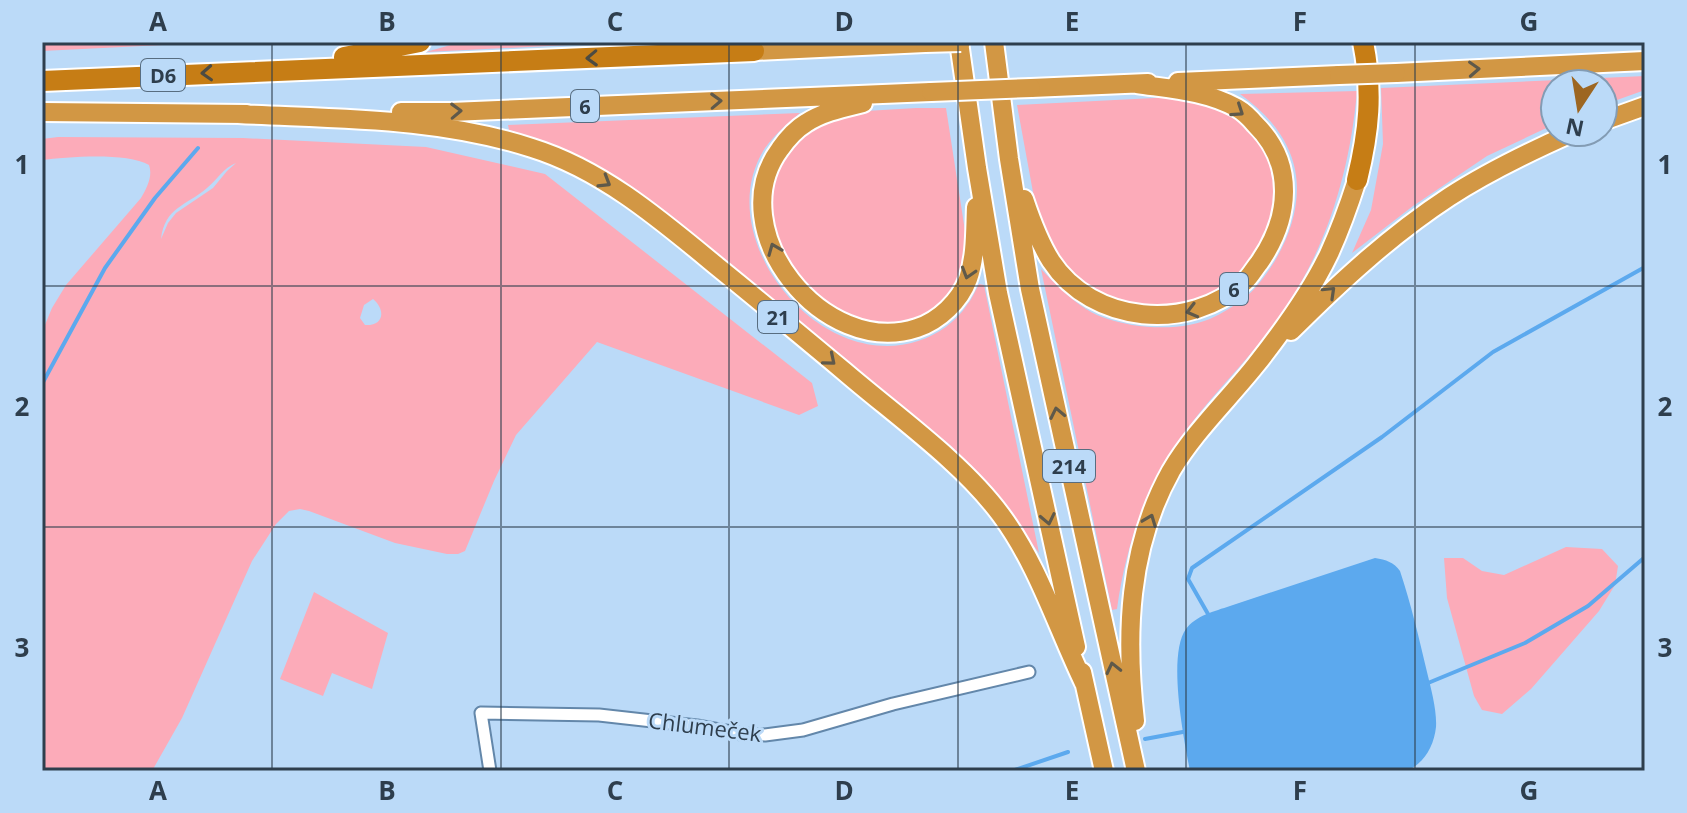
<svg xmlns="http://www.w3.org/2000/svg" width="1687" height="813" font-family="'Open Sans',sans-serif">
  <rect width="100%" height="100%" fill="#bbdaf8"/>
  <path fill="#fcabb9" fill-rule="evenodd" d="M42 42H223L42 51Z
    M461 42H629L426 52Z
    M1645 76V90L1603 105V84H1555V124L1487 156 1413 206 1352 253 1371 210 1383 144 1381 88Z
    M1357 91C1350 170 1328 246 1282 313 1255 353 1219 387 1190 425 1148 479 1126 543 1117 609L1112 610 1041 269C1055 284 1069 298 1086 309 1100 318 1117 322 1132 325 1159 329 1191 329 1216 316 1227 311 1248 297 1255 288 1286 253 1309 199 1290 153 1281 129 1261 109 1240 94Z
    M1174 97 1208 103 1236 116 1259 138 1272 161 1277 186 1275 209 1264 241 1240 276 1206 299 1155 309 1121 302 1098 294 1076 277 1058 258 1037 214 1017 105Z
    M916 108H946L965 231 967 250 961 277 950 295 934 311 904 324H865L830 307 799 279 780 247 771 215 773 179 792 145 808 131 825 122 866 111Z
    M800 113C787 124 775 134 765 148 708 237 819 374 918 341 937 335 956 322 967 305 972 299 975 291 979 284L984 285 1039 553 993 489 950 445 667 215 583 160 540 140 509 130 508 125Z
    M58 137 243 138 426 147 545 174 812 383 818 406 799 415 597 342 516 435 494 481 465 551 458 554H447L395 543 309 511 300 509 289 511 276 524 252 561 182 718 152 771H42V332L52 308 66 285 141 198C147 188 153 176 149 165 127 152 67 157 42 160V139ZM236 163 227 171 213 188 176 213 168 223 161 239C165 207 186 206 207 188 218 179 223 168 236 163ZM373 299C386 310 384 326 365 325L360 318 364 305Z
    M1566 547 1602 549 1618 566 1615 585 1599 611 1531 689 1502 714 1482 710 1474 696 1447 598 1444 558H1463L1482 571 1504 575Z
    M314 592 388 633 372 689 332 673 323 696 280 679Z"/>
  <path fill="#5ca9ee" d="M1375 558C1386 560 1394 562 1400 571 1411 604 1419 638 1427 672 1431 689 1437 710 1436 727 1434 746 1424 764 1406 771H1190C1184 740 1167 655 1186 629 1195 616 1215 611 1230 606Z"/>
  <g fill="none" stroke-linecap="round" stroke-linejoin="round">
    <path stroke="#5ca9ee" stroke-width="4" d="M42 384 105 268 155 198 198 148
      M1208 618V614L1188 579 1192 568 1382 437 1493 352 1645 267
      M1428 683 1525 643 1588 606 1645 557
      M1145 739 1188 731
      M1012 771 1068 752"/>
    <defs>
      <path id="minor" d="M490 771 481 713 599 715 697 726 742 734 765 735 803 730 893 704 1029 672"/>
      <path id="trunk" d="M959 42 977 168 998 293 1076 647
        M994 42 1009 159 1030 289 1136 771
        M754 51 925 43
        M1396 73 1645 61
        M1178 82 1339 75
        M1031 88 1148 83
        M863 103C843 108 823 112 806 123 796 129 787 139 780 149 720 230 824 359 917 328 939 321 960 301 968 279 976 256 975 231 976 207
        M42 112 247 114
        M401 112H451L931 92
        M238 114C336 119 437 117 532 148 603 170 662 221 719 268 761 302 803 337 845 372 895 415 962 462 1001 515 1038 565 1057 627 1084 683
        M1603 121 1645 106
        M1024 199C1031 220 1039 242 1051 261 1092 324 1190 333 1244 282 1250 277 1254 269 1259 263 1290 219 1296 164 1255 124 1250 118 1244 112 1237 108 1206 91 1171 89 1137 84
        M1291 331C1340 282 1391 235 1449 197 1489 171 1531 151 1574 132
        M1082 672 1104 771
        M1135 721C1125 635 1128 548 1171 471 1194 432 1227 401 1255 366 1282 332 1310 294 1329 254 1340 230 1349 205 1357 180"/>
      <path id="motorway" d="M344 57 420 42
        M42 81 754 51
        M1357 180C1369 131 1373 92 1363 42"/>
    </defs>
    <use href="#minor" stroke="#6387aa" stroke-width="15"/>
    <use href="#trunk" stroke="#fff" stroke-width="22"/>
    <use href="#motorway" stroke="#fff" stroke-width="24"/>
    <use href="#minor" stroke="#fff" stroke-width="11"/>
    <use href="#trunk" stroke="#d29744" stroke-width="18"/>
    <use href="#motorway" stroke="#c67d15" stroke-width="20"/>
    <defs>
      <path id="trunk-bridge" d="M925 43 961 42
        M1339 75 1396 73
        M931 92 1031 88"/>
    </defs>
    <use href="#trunk-bridge" stroke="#fff" stroke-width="22" stroke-linecap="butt"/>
    <use href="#trunk-bridge" stroke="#d29744" stroke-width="18"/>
  </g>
  <defs><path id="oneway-chevron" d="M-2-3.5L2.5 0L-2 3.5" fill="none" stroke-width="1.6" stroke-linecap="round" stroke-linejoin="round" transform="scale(2)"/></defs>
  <g stroke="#4c4b42">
    <use href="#oneway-chevron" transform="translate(592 58) rotate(178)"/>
    <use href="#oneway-chevron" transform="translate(207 73) rotate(177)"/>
  </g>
  <g stroke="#5f594a">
    <use href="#oneway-chevron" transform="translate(1474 69) rotate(-3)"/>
    <use href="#oneway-chevron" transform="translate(716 101) rotate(-2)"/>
    <use href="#oneway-chevron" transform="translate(456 111) rotate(-2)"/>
    <use href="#oneway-chevron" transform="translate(1238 111) rotate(34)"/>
    <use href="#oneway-chevron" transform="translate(605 182) rotate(31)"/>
    <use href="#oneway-chevron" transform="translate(774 249) rotate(-112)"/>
    <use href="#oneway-chevron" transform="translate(968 273) rotate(107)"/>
    <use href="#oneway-chevron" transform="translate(1330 292) rotate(-44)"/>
    <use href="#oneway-chevron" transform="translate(1192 311) rotate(165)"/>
    <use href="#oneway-chevron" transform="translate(830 360) rotate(40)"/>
    <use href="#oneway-chevron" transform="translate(1057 413) rotate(-102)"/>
    <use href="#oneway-chevron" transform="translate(1048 519) rotate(78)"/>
    <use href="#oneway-chevron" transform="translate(1150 520) rotate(-69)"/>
    <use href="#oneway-chevron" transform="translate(1113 668) rotate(-103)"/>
  </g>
  <path fill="none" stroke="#2e3e4d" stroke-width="2" stroke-opacity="0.55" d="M272 42V771M501 42V771M729 42V771M958 42V771M1186 42V771M1415 42V771M42 286H1645M42 527H1645"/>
  <g text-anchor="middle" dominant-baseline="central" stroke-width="6" stroke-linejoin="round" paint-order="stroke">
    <g fill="#bbdaf8" stroke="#586d80" stroke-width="2">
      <rect x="141" y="59" width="44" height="32" rx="6"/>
      <rect x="571" y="90" width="28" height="32" rx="6"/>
      <rect x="1220" y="273" width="28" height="32" rx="6"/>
      <rect x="758" y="301" width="40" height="32" rx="6"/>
      <rect x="1043" y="450" width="52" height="32" rx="6"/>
    </g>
    <g font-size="20" font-weight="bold" fill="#2e3e4d">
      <text x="163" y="75">D6</text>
      <text x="585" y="106">6</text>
      <text x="1234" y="289">6</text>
      <text x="778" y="317">21</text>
      <text x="1069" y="466">214</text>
    </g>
    <g font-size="22" fill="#2e3e4d" stroke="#bbdaf8">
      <text transform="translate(705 726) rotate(7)">Chlumeček</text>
    </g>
  </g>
  <rect width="1687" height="813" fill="none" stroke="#bbdaf8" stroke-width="88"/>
  <g transform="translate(1579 108) rotate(192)"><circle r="38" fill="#bbdaf8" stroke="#839cb4" stroke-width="2"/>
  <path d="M0-6L14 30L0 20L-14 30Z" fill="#9d6621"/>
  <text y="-12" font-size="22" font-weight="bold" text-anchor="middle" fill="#2e3e4d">N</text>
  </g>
  <rect x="44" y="44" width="1599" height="725" fill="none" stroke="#2e3e4d" stroke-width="3"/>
  <g font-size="26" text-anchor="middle" font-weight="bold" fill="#2e3e4d">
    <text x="158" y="31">A</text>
    <text x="387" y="31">B</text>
    <text x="615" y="31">C</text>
    <text x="844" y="31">D</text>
    <text x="1072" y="31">E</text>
    <text x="1300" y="31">F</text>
    <text x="1529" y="31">G</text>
    <text x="22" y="174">1</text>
    <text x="1665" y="174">1</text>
    <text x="22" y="416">2</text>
    <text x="1665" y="416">2</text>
    <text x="22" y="657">3</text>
    <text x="1665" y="657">3</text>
    <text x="158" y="800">A</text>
    <text x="387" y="800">B</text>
    <text x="615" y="800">C</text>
    <text x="844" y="800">D</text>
    <text x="1072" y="800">E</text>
    <text x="1300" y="800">F</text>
    <text x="1529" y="800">G</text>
  </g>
</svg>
